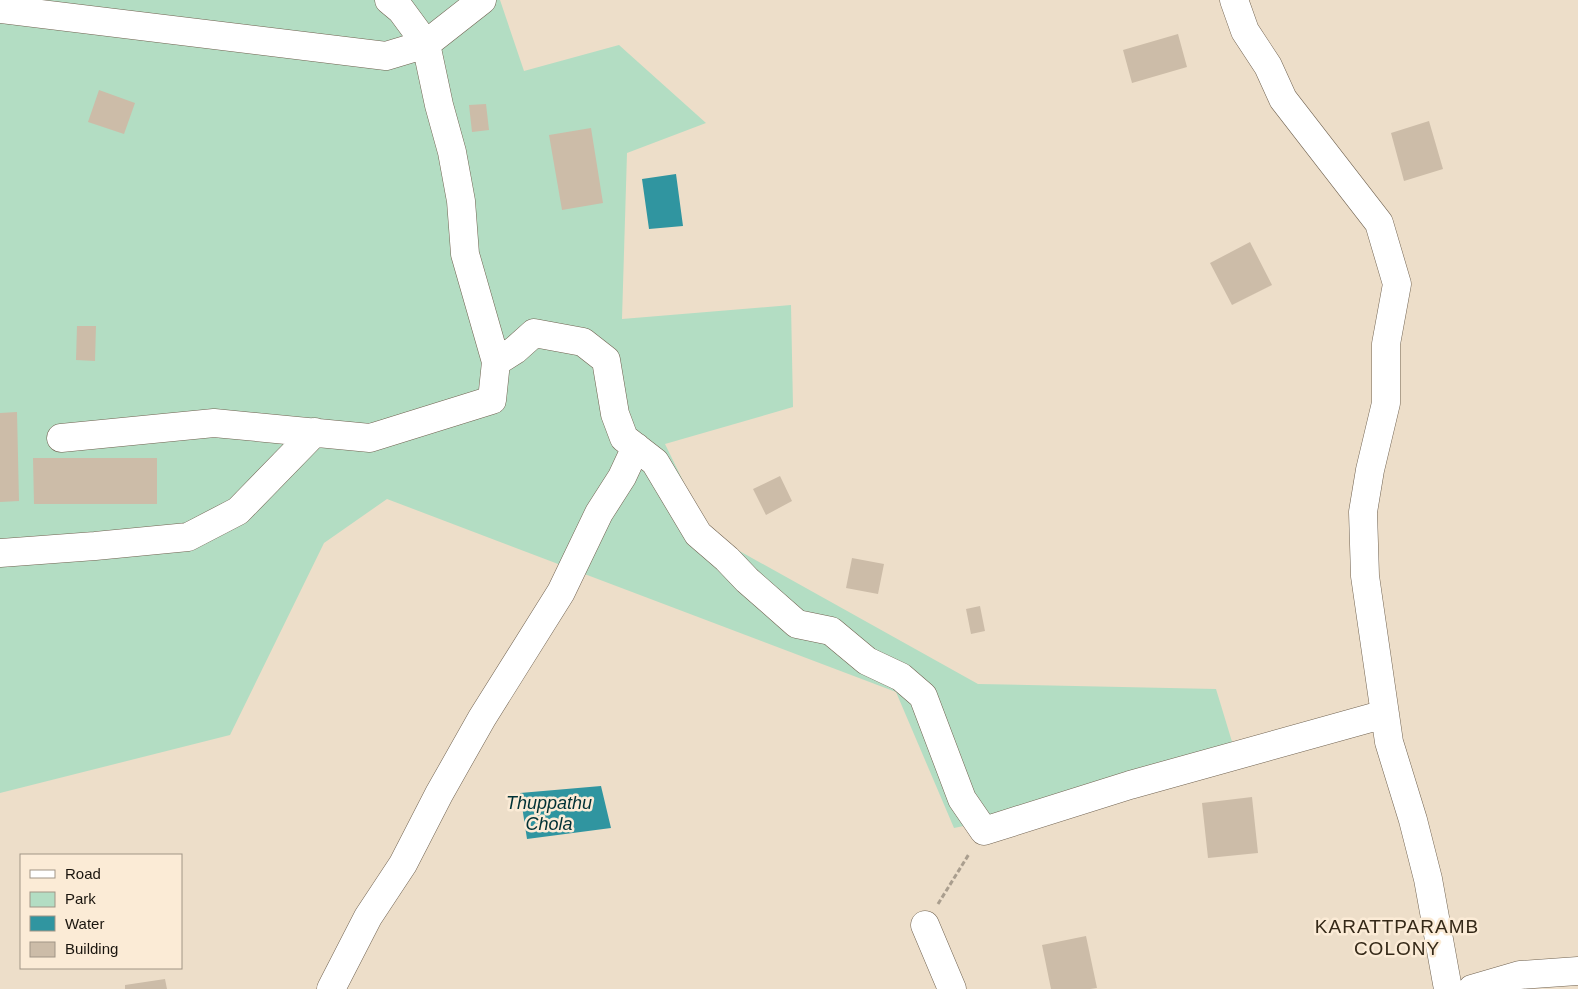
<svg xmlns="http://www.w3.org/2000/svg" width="1578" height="989" font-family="Arial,sans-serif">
  <rect width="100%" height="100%" fill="#eddec9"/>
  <path fill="#b3ddc3" d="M0 0H500L524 71 619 45 706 123 627 153 622 319 791 305 793 407 665 444 709 534 978 684 1216 689 1240 768 954 828 896 692 387 499 324 543 230 735 0 793Z"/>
  <path fill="#3095a0" d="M676 174 683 226 649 229 642 179Z
    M601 786 611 828 527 839 520 793Z"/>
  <path fill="#ccbca8" d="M1178 34 1187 67 1132 83 1123 50Z
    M99 90 135 103 124 134 88 122Z
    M486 104 489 130 472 132 469 105Z
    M1429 121 1443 169 1404 181 1391 133Z
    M591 128 603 203 562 210 549 135Z
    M1250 242 1272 285 1232 305 1210 263Z
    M77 326H96L95 361 76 360Z
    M17 412 19 501 0 502V413Z
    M33 458H157V504H34Z
    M780 476 792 501 766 515 753 489Z
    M852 558 884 564 878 594 846 588Z
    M980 606 985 631 971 634 966 609Z
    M1252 797 1258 853 1208 858 1202 803Z
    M1086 936 1097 988 1090 989H1051L1042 945Z
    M165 979 167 989H125V985Z"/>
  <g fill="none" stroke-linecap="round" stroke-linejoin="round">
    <defs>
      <path id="street" d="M1234 0 1245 31 1268 66 1283 99 1379 223 1397 284 1386 344V403L1370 470 1363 512 1365 576 1389 742 1413 820 1428 879 1448 989
        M0 9 386 56 426 44 482 0
        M496 362 515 350 534 333 583 342 606 360 615 414 624 438 655 462 698 534 727 559 747 580 797 624 831 631 867 661 901 677 923 696 962 799 984 831 1130 785 1385 714
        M61 438 214 423 370 438 492 400 496 362 465 254 461 201 452 152 439 105 426 44 401 10 389 0
        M0 553 95 546 188 537 238 511 315 432
        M925 925 952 989
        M331 989 368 917 403 864 439 794 482 718 561 592 599 513 622 477 636 447
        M1472 989 1520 975 1578 971"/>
    </defs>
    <use href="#street" stroke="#706250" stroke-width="29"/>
    <path stroke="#aa9e8e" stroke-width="3" stroke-dasharray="5 2.5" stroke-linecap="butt" d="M938 904 969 854"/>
    <use href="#street" stroke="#fff" stroke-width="28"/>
  </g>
  <g text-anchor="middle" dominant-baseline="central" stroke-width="5" stroke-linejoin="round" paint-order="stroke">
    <g font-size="18" font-style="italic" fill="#003135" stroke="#fbebd6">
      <text x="549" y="803">Thuppathu<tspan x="549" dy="21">Chola</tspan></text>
    </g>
    <g font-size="19" letter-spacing="1" fill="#352918" stroke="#fbebd6">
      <text x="1397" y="926">KARATTPARAMB<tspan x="1397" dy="22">COLONY</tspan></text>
    </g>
  </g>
  <rect x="20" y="854" width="162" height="115" fill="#fbebd6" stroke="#a19586"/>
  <rect x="30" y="870" width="25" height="8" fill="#ffffff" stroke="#a19586"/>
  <text x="65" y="879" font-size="15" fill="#1a150e">Road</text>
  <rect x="30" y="892" width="25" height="15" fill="#b3ddc3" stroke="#a19586"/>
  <text x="65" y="904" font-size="15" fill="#1a150e">Park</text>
  <rect x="30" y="916" width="25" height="15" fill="#3095a0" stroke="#a19586"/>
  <text x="65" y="929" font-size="15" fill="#1a150e">Water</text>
  <rect x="30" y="942" width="25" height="15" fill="#ccbca8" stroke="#a19586"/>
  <text x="65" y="954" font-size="15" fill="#1a150e">Building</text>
</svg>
